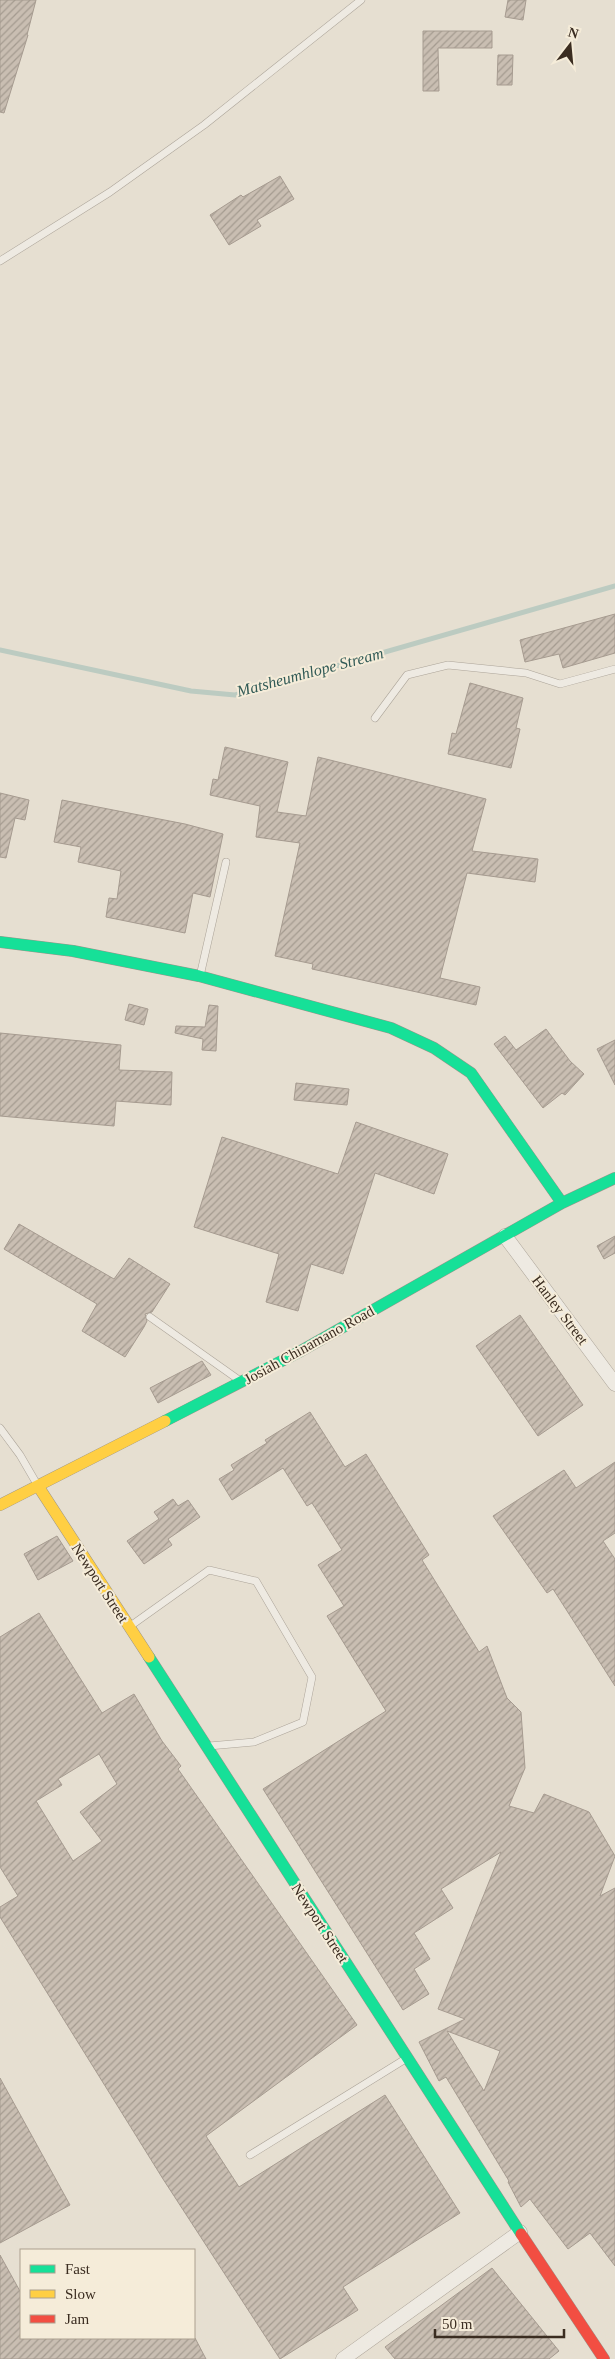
<svg xmlns="http://www.w3.org/2000/svg" width="615" height="2359" font-family="Georgia,serif">
  <defs>
    <pattern id="building-hatch" width="6" height="6" patternUnits="userSpaceOnUse" patternTransform="scale(1.25)"><rect width="6" height="6" fill="#c9beb2"/><path d="M-1 1l2-2M0 6l6-6M5 7l2-2" fill="none" stroke="#a49b90"/></pattern>
  </defs>
  <rect width="100%" height="100%" fill="#e6dfd1"/>
  <g fill="none" stroke-linecap="round" stroke-linejoin="round">
    <path stroke="#bccbc1" stroke-width="5" d="M0 650 191 691 235 695 615 586"/>
  </g>
  <path fill="url(#building-hatch)" stroke="#a69b90" fill-rule="evenodd" d="M0 0H36L27 35H28L4 113 0 112Z
    M508 0H526L523 20 505 17Z
    M423 31H492V48H438L439 91H423Z
    M498 55H513L512 85H497Z
    M280 176 294 199 257 220 261 226 229 245 210 215 241 195 243 197Z
    M615 614V653L563 668 559 654 525 662 520 640Z
    M470 683 523 698 516 728 520 729 511 768 448 754 452 733 456 734Z
    M225 747 288 762 277 812 306 816 318 757 486 799 472 851 538 859 535 882 467 873 440 978 480 987 476 1005 312 969 313 964 275 956 300 843 256 837 260 806 210 795 213 779 218 780Z
    M0 793 29 800 25 820 15 818 6 858 0 857Z
    M62 800 185 824 223 834 210 897 193 893 185 933 106 917 109 898 117 899 121 871 78 862 81 847 54 842Z
    M129 1004 148 1009 144 1025 125 1020Z
    M209 1005 218 1006 216 1051 202 1050 203 1039 175 1033 176 1026 205 1027Z
    M546 1029 570 1061 584 1074 565 1095 562 1093 543 1108 494 1044 505 1036 516 1050Z
    M0 1033 121 1045 119 1070 172 1072 171 1105 116 1101 114 1126 0 1116Z
    M615 1040V1085L597 1049Z
    M296 1083 349 1089 347 1105 294 1100Z
    M356 1122 448 1154 434 1194 375 1173 343 1274 311 1264 298 1311 266 1302 279 1254 194 1227 222 1137 338 1174Z
    M19 1224 114 1279 129 1258 170 1284 152 1312 145 1314 147 1321 144 1327 125 1357 82 1331 97 1304 4 1249Z
    M615 1236V1253L604 1259 597 1246Z
    M520 1315 583 1405 538 1436 476 1346Z
    M202 1361 211 1375 158 1403 150 1388Z
    M310 1412 345 1467 366 1454 429 1555 422 1560 479 1652 487 1646 507 1698 521 1712 525 1768 509 1806 534 1813 544 1794 589 1812 615 1856 600 1896 615 1888V2266L590 2233 568 2249 530 2199 521 2207 508 2182 509 2181 446 2077 439 2081 419 2042 465 2019 438 2009 501 1852 441 1889 453 1908 414 1933 430 1959 414 1969 429 1994 403 2010 263 1789 386 1711 327 1616 344 1606 318 1565 342 1550 312 1503 307 1506 283 1468 232 1500 219 1479 234 1470 231 1465 267 1443 265 1440ZM447 2031 500 2051 484 2091Z
    M615 1462V1533L603 1541 615 1559V1686L553 1589 547 1593 493 1516 564 1470 576 1488Z
    M173 1499 178 1506 188 1500 200 1517 168 1539 172 1545 144 1564 127 1541 159 1519 154 1512Z
    M57 1536 73 1561 38 1580 24 1554Z
    M39 1613 102 1713 134 1694 162 1741 181 1766 178 1769 357 2025 206 2136 239 2187 385 2095 460 2213 343 2287 358 2310 280 2359 163 2179 0 1917V1907L18 1896 0 1867V1637ZM99 1754 117 1784 80 1812 102 1841 73 1861 36 1801 62 1785 58 1779Z
    M0 2078 70 2205 0 2243Z
    M0 2255 21 2293V2338H195L206 2359H0Z
    M492 2268 559 2351 549 2359H395L385 2347Z"/>
  <g fill="none" stroke-linecap="round" stroke-linejoin="round">
    <defs>
      <path id="lane" d="M0 261 110 192 204 125 361 0
        M375 718 407 675 448 665 526 673 560 684 615 669
        M200 976 226 862
        M150 1317 239 1380
        M0 1428 20 1455 38 1486
        M129 1627 209 1570 256 1581 312 1677 303 1722 254 1742 209 1746
        M250 2155 407 2058"/>
      <path id="street" d="M505 1236 615 1384
        M343 2359 520 2232"/>
      <path id="fast" d="M0 942 73 951 199 976 391 1028 434 1048 471 1073 562 1203
        M165 1421 299 1352 562 1203 615 1178
        M149 1657 521 2234"/>
      <path id="slow" d="M38 1486 149 1657
        M0 1505 165 1421"/>
      <path id="jam" d="M521 2234 604 2359"/>
    </defs>
    <use href="#lane" stroke="#aca499" stroke-width="8"/>
    <use href="#street" stroke="#aca499" stroke-width="15"/>
    <use href="#fast" stroke="#9b948a" stroke-width="12"/>
    <use href="#slow" stroke="#9b948a" stroke-width="12"/>
    <use href="#jam" stroke="#9b948a" stroke-width="12"/>
    <use href="#lane" stroke="#eeeae2" stroke-width="7"/>
    <use href="#street" stroke="#eeeae2" stroke-width="14"/>
    <use href="#fast" stroke="#16e098" stroke-width="11"/>
    <use href="#slow" stroke="#ffcf43" stroke-width="11"/>
    <use href="#jam" stroke="#f24e42" stroke-width="11"/>
  </g>
  <g text-anchor="middle" dominant-baseline="central" stroke-width="4" stroke-linejoin="round" paint-order="stroke">
    <g font-size="15" fill="#3b2d21" stroke="#f5ecd9">
      <text transform="translate(560 1310) rotate(53)">Hanley Street</text>
      <text transform="translate(309 1345) rotate(-29)">Josiah Chinamano Road</text>
      <text transform="translate(100 1583) rotate(57)">Newport Street</text>
      <text transform="translate(320 1923) rotate(57)">Newport Street</text>
    </g>
    <g font-size="16" font-style="italic" fill="#315a56" stroke="#f5ecd9">
      <text transform="translate(310 672) rotate(-15)">Matsheumhlope Stream</text>
    </g>
  </g>
  <rect x="20" y="2249" width="175" height="90" fill="#f5ecd9" stroke="#aba08f"/>
  <rect x="30" y="2265" width="25" height="8" fill="#16e098" stroke="#aba08f"/>
  <text x="65" y="2274" font-size="15" fill="#3b2d21">Fast</text>
  <rect x="30" y="2290" width="25" height="8" fill="#ffcf43" stroke="#aba08f"/>
  <text x="65" y="2299" font-size="15" fill="#3b2d21">Slow</text>
  <rect x="30" y="2315" width="25" height="8" fill="#f24e42" stroke="#aba08f"/>
  <text x="65" y="2324" font-size="15" fill="#3b2d21">Jam</text>
  <g transform="translate(570 45) rotate(16)" stroke="#f5ecd9" stroke-width="4" paint-order="stroke">
  <path d="M0-4L9 19L0 12L-9 19Z" fill="#3b2d21"/>
  <text y="-8" font-size="14" font-weight="bold" text-anchor="middle" fill="#3b2d21">N</text>
  </g>
  <path d="M435 2329v8h129v-8" fill="none" stroke="#3b2d21" stroke-width="2.5"/>
  <text x="442" y="2329" font-size="15" fill="#3b2d21" stroke="#f5ecd9" stroke-width="4" paint-order="stroke">50 m</text>
</svg>
